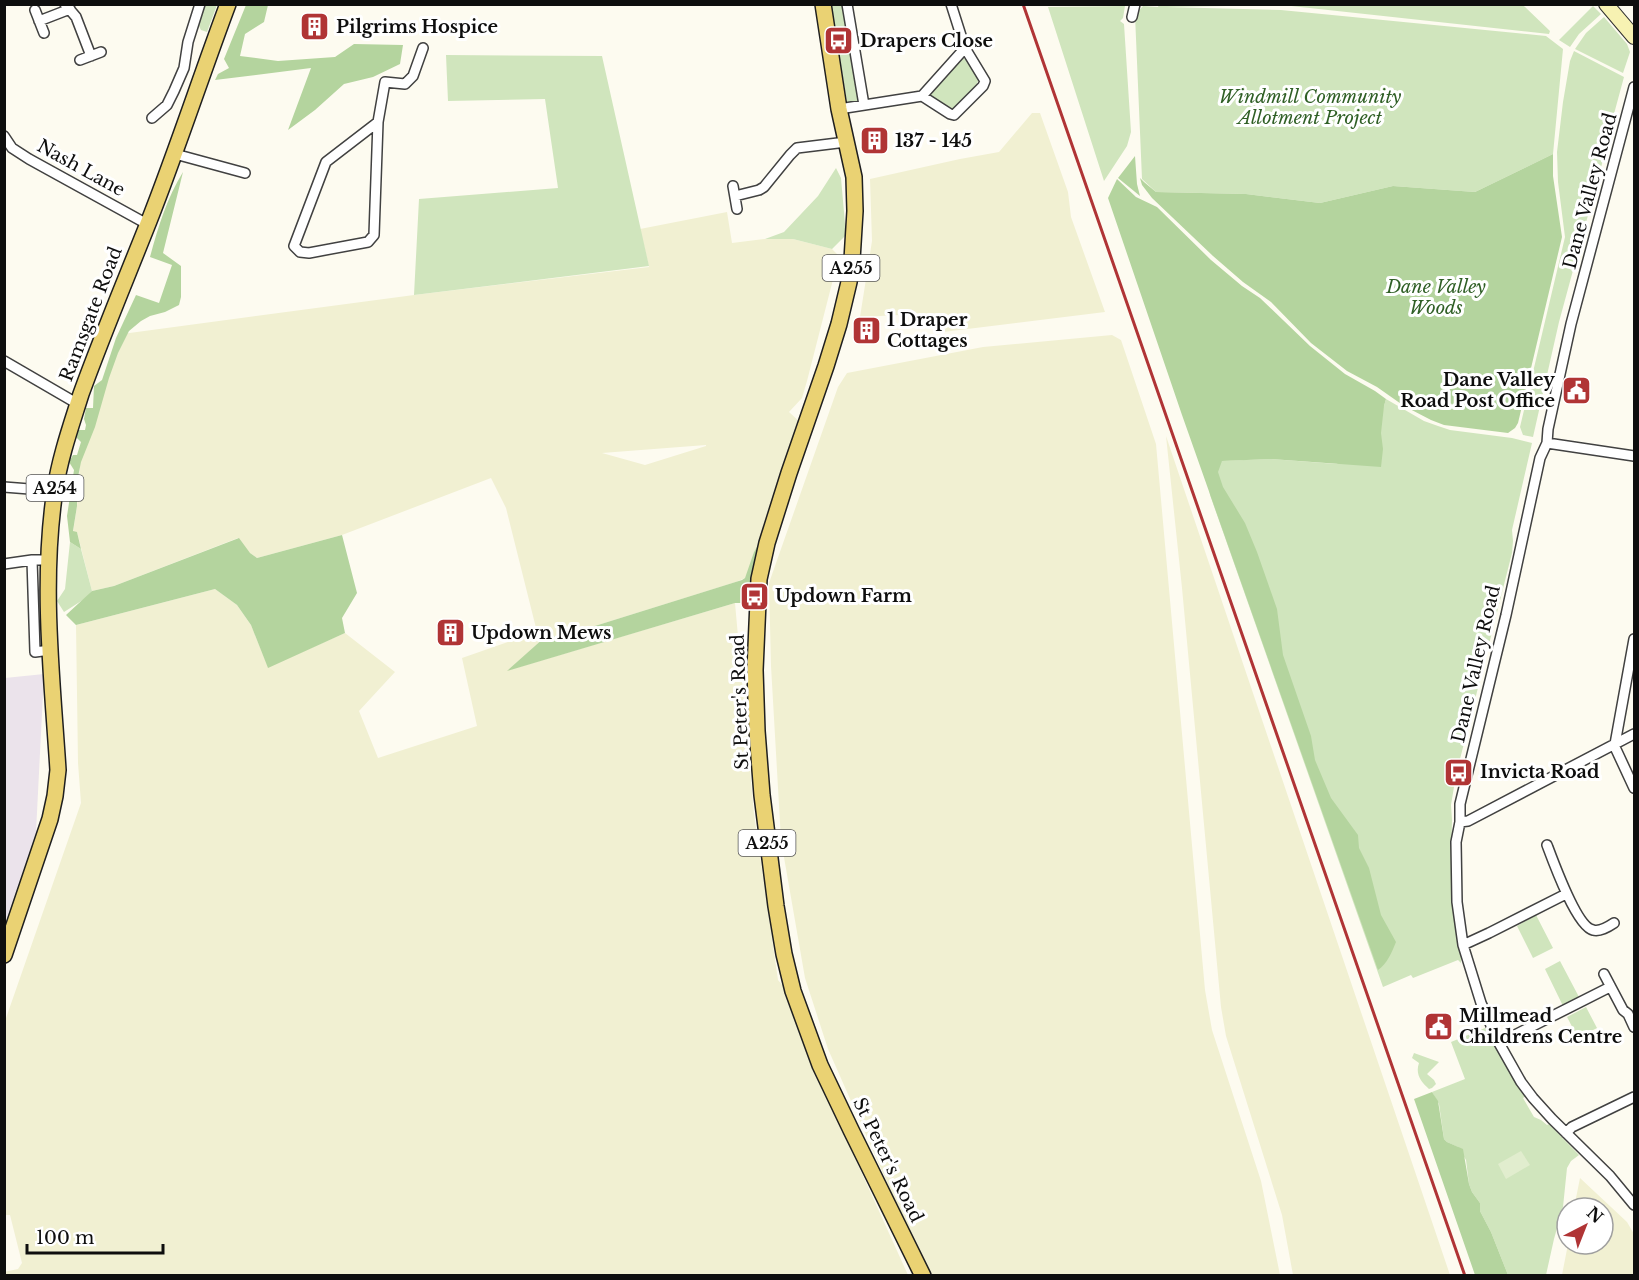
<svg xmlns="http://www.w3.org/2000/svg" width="1639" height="1280" font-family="'Libre Baskerville',serif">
  <rect width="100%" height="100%" fill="#fdfbf0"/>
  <path fill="#ebe3eb" d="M44 674 36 832 5 923V678Z"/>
  <path fill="#f1f0d2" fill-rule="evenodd" d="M1032 113H1040L1068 192 1071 217 1105 312 943 332 939 313 860 317 872 241 870 179 960 159 999 152Z
    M727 212 732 243 765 239H793L832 249 839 256 807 381 802 398 789 412 801 423 765 532 754 552 750 568 745 578 736 582 566 635 545 637 509 670 735 603 754 814 778 980 784 987 801 1039 908 1275 5 1276 4 1272 18 1269 22 1263 10 1215H5V1021L81 803 78 763 76 625 215 589 237 605 251 625 268 667 345 633 395 672 359 711 378 758 477 726 462 658 537 632 506 508 491 478 342 535 257 558 247 551 238 538 114 586 92 591 77 532H73L77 506 80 462 122 334 414 295 649 267 640 229ZM706 446 645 465 602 453 706 445Z
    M1112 335 1121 340 1156 444 1205 990 1212 1030 1261 1181 1280 1275H932L893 1196 828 1049 805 978 781 840 771 666 769 583 838 387 847 373 983 347Z
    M1166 436 1450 1275H1293L1282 1215 1226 1036 1221 1007 1182 588Z
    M1580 1178 1627 1222 1634 1234V1275H1562L1568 1244H1603V1208H1574Z"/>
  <path fill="#d0e5bd" d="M1159 4 1523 5 1550 31 1549 34 1282 5 1166 7 1281 10 1546 36 1563 49 1553 154 1475 192 1393 186 1320 203 1246 194 1156 192 1142 179 1135 15 1143 6 1158 7Z
    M204 5H217L207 32 201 30 197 22Z
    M831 5H842L859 98 856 103 847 102Z
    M1125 6 1123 18 1120 21 1124 24 1131 132 1127 146 1104 181 1048 7Z
    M1593 6 1601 14 1579 34 1570 47 1559 40Z
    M1604 17 1627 44 1630 52 1623 73 1575 49 1586 33Z
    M1574 51 1624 77 1608 136 1609 138 1559 322 1533 437 1523 435 1520 427 1565 237 1558 182 1557 152 1563 102 1570 61Z
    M446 55 602 56 649 266 414 295 419 199 558 188 545 99 448 101Z
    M963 58 966 60 979 79 976 86 977 88 955 110 950 109 931 97V91L959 59 961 60Z
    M836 168 841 178 846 235 832 249 793 239H765L784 232 818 196Z
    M1386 399 1424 421 1438 426 1450 430 1512 438 1532 443 1512 530 1513 541 1512 553 1456 775 1451 805 1452 820 1451 867 1455 919 1461 956V963L1458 960 1413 978 1411 975 1383 987 1210 495 1207 469 1222 461 1244 460 1271 459 1337 464 1384 406Z
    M70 542 81 549 92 591 86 598 64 612 57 601 65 589Z
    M1536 915 1553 948 1533 958 1517 926Z
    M1560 961 1579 997 1563 1006 1545 969Z
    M1586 1007 1597 1028 1578 1038 1567 1017Z
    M1485 1028 1509 1069 1526 1096 1523 1098 1534 1117 1541 1120 1547 1125 1549 1124 1579 1155 1571 1161 1567 1168 1563 1207 1554 1239 1546 1275H1508L1491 1232 1480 1211V1203L1472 1192 1469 1184 1466 1160 1458 1147 1447 1142 1444 1139 1439 1104 1432 1092 1465 1079 1451 1042Z
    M1414 1053 1439 1062 1427 1074 1434 1080 1436 1084 1432 1088 1429 1089C1421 1082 1415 1074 1419 1063L1412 1058Z"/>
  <path fill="#b4d49e" d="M246 5H268L264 22 245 34 240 56 278 61 335 57 354 44 403 45 400 64 373 77 344 84 315 110 288 130 311 68 215 80 218 74 229 68 224 59Z
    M1553 154V176L1562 237 1518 423 1515 428 1508 433 1444 425 1431 420 1404 406 1377 387 1347 371 1311 343 1271 302 1243 282 1213 256 1152 198 1142 185 1140 178 1144 182 1156 192 1246 194 1320 203 1393 186 1475 192Z
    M1135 156 1137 184 1140 196 1118 178Z
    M183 172 163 253 181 266V297L179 305 165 312 150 316 141 321 129 331 118 353 109 378 95 427 81 462 77 482V506L73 531 77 532 81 549 70 542 67 516 74 470 69 462 73 455H77L81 442 76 437 77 430H85L86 425 84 419 86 408H93L94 386 102 380 116 338 136 295 159 303 172 265 150 257C158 227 167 198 183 172Z
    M1117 179 1136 197 1157 207 1211 260 1242 286 1260 298 1310 346 1345 374 1375 391 1386 399 1384 406 1381 433 1383 449 1381 467 1271 459 1222 461 1218 472 1223 487 1245 523 1257 552 1277 609 1283 655 1311 736 1315 760 1331 798 1358 835 1359 848 1369 868 1381 915 1396 942C1392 952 1387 964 1378 970L1182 415 1108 198Z
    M342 535 357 593 342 618 345 633 268 668 251 625 237 605 215 589 76 625 66 615 92 591 114 586 239 538 250 553 257 558Z
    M759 543 765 546 755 599 749 603H735L507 671 545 637 566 635 742 580 745 578 754 552Z
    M1432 1092 1438 1101 1444 1139 1447 1142 1463 1149 1469 1184 1472 1192 1480 1203V1211L1491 1232 1508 1275H1475L1414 1099Z"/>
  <path fill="#e1edce" d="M1521 1151 1530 1165 1506 1179 1498 1164Z"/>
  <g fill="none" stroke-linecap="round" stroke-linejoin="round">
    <defs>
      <path id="minor" d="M65 4 76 17 91 56
        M847 4 864 105
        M35 10 44 33
        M1132 17 1135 4
        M39 21 70 9
        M80 60 101 52
        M1634 87 1571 324 1548 429 1547 443 1540 458 1506 615 1460 804V822L1456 842 1457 902 1463 945 1481 1003 1499 1043 1521 1082 1533 1098 1552 1119 1610 1176 1634 1205
        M922 96 950 114 954 115 983 86 985 81 965 48 951 4
        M839 109 922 96 965 48
        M152 118 167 105 174 91 184 68 188 42 200 4
        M378 122 374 235 368 242 309 253 300 252 294 246 326 162 378 122 385 82 405 84 413 76 423 48
        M4 136 12 148 29 159 147 224
        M175 154 245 173
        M733 186 737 209
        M735 196 759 190 764 187 790 155 797 148 846 142
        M4 361 78 404
        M1547 443 1634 456
        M4 487 55 491
        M32 560 35 652 50 650
        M4 564 32 560H49
        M1615 744 1634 639
        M1614 745 1634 788
        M1460 822 1468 821 1634 734
        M1547 845C1553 861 1577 927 1593 930 1600 932 1608 927 1614 923
        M1463 945 1489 933 1566 894
        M1604 974 1623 1010 1628 1014 1634 1027
        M1499 1043 1610 987
        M1566 1133 1572 1127 1634 1097"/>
      <path id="secondary" d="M1606 4 1634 37"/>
      <path id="primary" d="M823 4 839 109 854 177 855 211 852 260 849 282 839 324 826 366 789 473 767 543 759 579 755 670 757 731 762 795 776 906 784 954 793 991 820 1065 851 1130 923 1276
        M4 955 50 819 55 796 58 770C52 677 41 583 55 490 60 457 71 426 81 394 102 336 126 279 149 221 177 150 201 76 228 4"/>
    </defs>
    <use href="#minor" stroke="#414141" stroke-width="12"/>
    <use href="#secondary" stroke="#303030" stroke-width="16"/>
    <use href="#primary" stroke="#1f1f1f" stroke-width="18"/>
    <use href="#minor" stroke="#fff" stroke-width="9"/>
    <use href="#secondary" stroke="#f7f2b2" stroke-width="14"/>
    <use href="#primary" stroke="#ead273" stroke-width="15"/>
    <path stroke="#b03435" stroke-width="3" d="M1023 4 1465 1276"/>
  </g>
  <defs>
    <symbol id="building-square" viewBox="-11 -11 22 22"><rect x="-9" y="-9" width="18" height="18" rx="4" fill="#b03435" stroke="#fff"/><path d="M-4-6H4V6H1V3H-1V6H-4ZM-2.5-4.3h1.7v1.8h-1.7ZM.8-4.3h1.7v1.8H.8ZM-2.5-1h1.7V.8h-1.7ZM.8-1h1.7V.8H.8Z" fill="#fff"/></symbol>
    <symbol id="bus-square" viewBox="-11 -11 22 22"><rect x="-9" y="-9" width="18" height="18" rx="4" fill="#b03435" stroke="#fff"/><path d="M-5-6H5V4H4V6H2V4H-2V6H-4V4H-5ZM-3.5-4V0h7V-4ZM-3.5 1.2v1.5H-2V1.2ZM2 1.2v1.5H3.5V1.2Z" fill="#fff"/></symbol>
    <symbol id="civic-square" viewBox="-11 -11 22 22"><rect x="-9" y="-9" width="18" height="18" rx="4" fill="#b03435" stroke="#fff"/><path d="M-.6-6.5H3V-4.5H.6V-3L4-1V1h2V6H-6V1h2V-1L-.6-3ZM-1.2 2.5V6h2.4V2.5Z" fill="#fff"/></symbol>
  </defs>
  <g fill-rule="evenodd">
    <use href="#building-square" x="298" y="10" width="33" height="33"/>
    <use href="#bus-square" x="822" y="24" width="33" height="33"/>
    <use href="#building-square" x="858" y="124" width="33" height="33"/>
    <use href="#building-square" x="850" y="314" width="33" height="33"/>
    <use href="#civic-square" x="1560" y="374" width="33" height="33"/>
    <use href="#bus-square" x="738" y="580" width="33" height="33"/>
    <use href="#building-square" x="434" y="616" width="33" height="33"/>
    <use href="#bus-square" x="1442" y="756" width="33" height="33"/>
    <use href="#civic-square" x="1422" y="1010" width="33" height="33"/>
  </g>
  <g text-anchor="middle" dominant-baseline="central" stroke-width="6" stroke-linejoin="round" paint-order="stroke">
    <g fill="#fff" stroke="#565656" stroke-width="1.5">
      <rect x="822.5" y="255" width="57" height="26" rx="4.5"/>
      <rect x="26.5" y="475" width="57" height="26" rx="4.5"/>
      <rect x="738.5" y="830" width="57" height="26" rx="4.5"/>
    </g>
    <g font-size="16" font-weight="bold" fill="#0e0e0e">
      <text x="851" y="268">A255</text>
      <text x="55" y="488">A254</text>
      <text x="767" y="843">A255</text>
    </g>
    <g font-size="18" font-weight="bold" fill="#0e0e0e" stroke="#fff" text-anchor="start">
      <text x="336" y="27">Pilgrims Hospice</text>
      <text x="860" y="41">Drapers Close</text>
      <text x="895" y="141">137 - 145</text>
      <text x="887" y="320">1 Draper<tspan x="887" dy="21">Cottages</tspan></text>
      <text x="1555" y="380" text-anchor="end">Dane Valley<tspan x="1555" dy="21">Road Post Office</tspan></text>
      <text x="775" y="596">Updown Farm</text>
      <text x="471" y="633">Updown Mews</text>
      <text x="1480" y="772">Invicta Road</text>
      <text x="1459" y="1016">Millmead<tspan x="1459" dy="21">Childrens Centre</tspan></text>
    </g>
    <g font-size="18" font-style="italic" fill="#2f5f25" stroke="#fff">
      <text x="1310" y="97">Windmill Community<tspan x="1310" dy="21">Allotment Project</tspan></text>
      <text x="1436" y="287">Dane Valley<tspan x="1436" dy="21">Woods</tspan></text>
    </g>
    <g font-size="18" fill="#0e0e0e" stroke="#fff">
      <text transform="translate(81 168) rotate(29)">Nash Lane</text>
      <text transform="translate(1590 191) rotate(-75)">Dane Valley Road</text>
      <text transform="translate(91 314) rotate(-69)">Ramsgate Road</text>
      <text transform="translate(1476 664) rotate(-77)">Dane Valley Road</text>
      <text transform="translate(740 702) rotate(-92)">St Peter's Road</text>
      <text transform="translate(888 1160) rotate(64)">St Peter's Road</text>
    </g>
  </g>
  <rect width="1639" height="1280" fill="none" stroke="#0e0e0e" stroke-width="12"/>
  <g transform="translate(1585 1226) rotate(42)"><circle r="28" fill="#ffffff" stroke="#9f9f9f" stroke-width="1.5"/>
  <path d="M0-4.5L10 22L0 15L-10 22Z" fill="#b03435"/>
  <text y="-9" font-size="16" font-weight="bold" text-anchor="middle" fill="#0e0e0e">N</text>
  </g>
  <path d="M27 1244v9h136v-9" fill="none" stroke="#0e0e0e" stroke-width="3"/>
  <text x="36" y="1244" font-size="18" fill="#0e0e0e" stroke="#ffffff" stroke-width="4.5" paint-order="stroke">100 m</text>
</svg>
